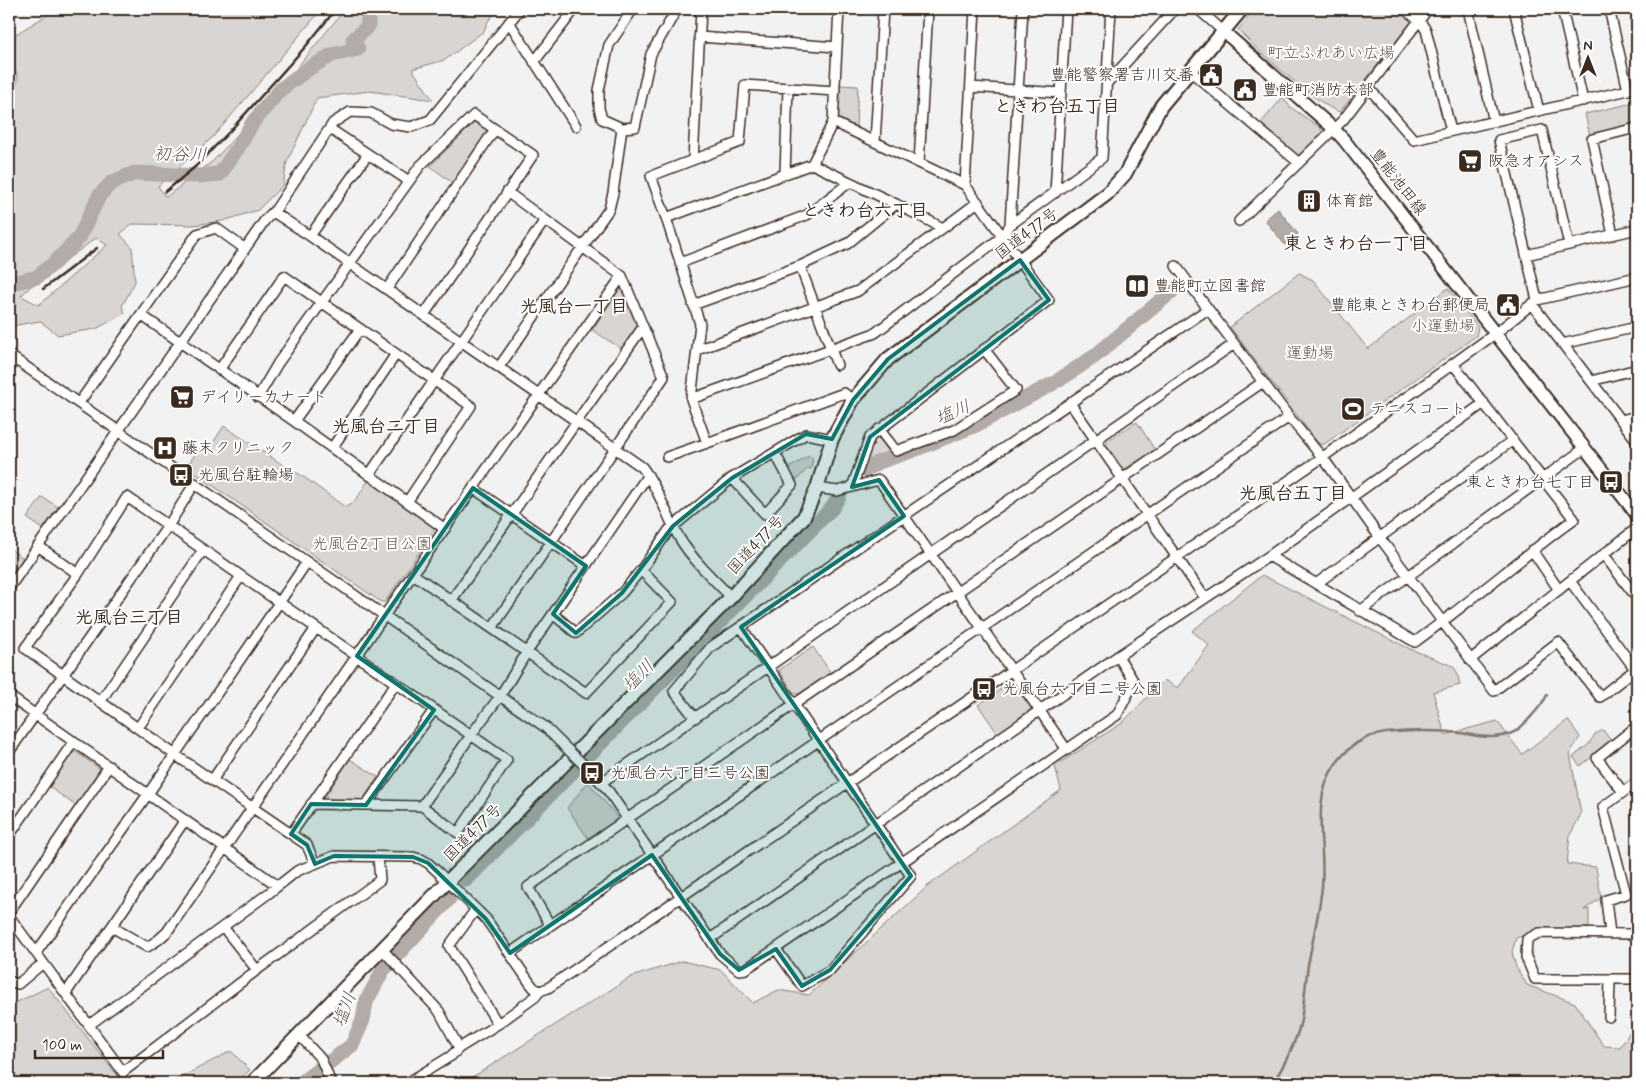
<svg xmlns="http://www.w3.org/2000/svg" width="1646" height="1092" font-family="Mynerve,'Klee One',sans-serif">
  <rect width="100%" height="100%" fill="#f3f2f2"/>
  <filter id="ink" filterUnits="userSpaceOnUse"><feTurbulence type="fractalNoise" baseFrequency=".02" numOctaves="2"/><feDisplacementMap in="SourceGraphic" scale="10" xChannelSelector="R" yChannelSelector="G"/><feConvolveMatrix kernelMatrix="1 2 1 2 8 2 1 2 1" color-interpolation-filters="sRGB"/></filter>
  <g filter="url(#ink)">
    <path fill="#d8d5d2" stroke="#8a8078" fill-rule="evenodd" d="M57 9H322L213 137 158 186 166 197 213 161 282 86 345 9H499L488 21 484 31 445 60 412 69 433 100 369 91 317 98 287 162 283 185 258 210 223 221 193 225 132 224 120 234 132 247 135 282 122 306 125 313 96 329 58 335 40 321 17 325 9 331V96C25 76 16 76 9 57 8 51 9 43 9 37H11ZM96 238 107 245 39 305 21 296 31 286Z
      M1254 9H1398L1411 19 1412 21 1340 112C1321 108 1254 47 1238 30Z
      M840 85 858 86 856 127 840 119 838 116Z
      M1283 97 1290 107 1321 128 1322 135 1300 156 1293 155 1259 125Z
      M1637 102V125L1590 136 1585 114Z
      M475 122 486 129 487 133 454 184 430 166Z
      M1299 273 1313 280 1368 349 1448 288 1478 327 1476 336 1323 445 1318 443 1230 327Z
      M621 290 624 291 639 326 622 349 592 330 618 291Z
      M1137 422 1155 450 1125 469 1122 468 1107 446V441Z
      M224 426 286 467 301 475 345 507C354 506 364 487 369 479L436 527 385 602H381L186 467 199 449 204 452 210 447Z
      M875 438H879L893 457 865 468 863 467Z
      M809 456 813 458 811 469 808 468 795 482 787 469Z
      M42 497 58 507 43 529 27 518Z
      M9 548 23 558 13 573 9 570Z
      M1262 575 1410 649 1453 666 1457 672 1460 685 1433 692 1445 735 1497 721 1522 754 1568 720 1580 737 1570 753 1581 814 1570 835 1567 864 1596 867 1601 898 1584 910 1589 909V928L1542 929 1516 938 1512 952 1516 967 1527 985 1575 1003 1604 1046 1620 1047 1637 1021V1083H463L631 977 682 961 721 970 753 1003 778 990 809 995 928 886 1061 790 1055 766 1122 723 1164 680 1178 688 1209 645 1192 631Z
      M813 647 831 673 799 694 794 693 779 670Z
      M1011 682 1014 683 1032 708V710L998 734 978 705Z
      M1603 730 1612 742 1580 766 1573 757 1589 744 1595 734Z
      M76 752 99 768 101 772 79 805 76 806 48 786 72 753Z
      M350 759 378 777 362 801H327L326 795Z
      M588 782 615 814 617 820 588 838 567 808Z
      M48 987 123 1083H9V1006Z
      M231 1051 250 1070 236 1083H170Z"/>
    <path fill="#b2aba7" stroke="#827770" d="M1278 209 1298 234 1285 245 1265 220Z"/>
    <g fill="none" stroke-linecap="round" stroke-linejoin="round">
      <path stroke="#827770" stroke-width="2.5" d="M1273 1083C1283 1067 1292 1050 1298 1032 1304 1013 1305 986 1308 965 1313 939 1319 913 1322 887 1326 846 1310 801 1335 765 1343 753 1353 744 1366 738 1387 729 1444 730 1467 734 1480 737 1498 739 1512 733 1522 729 1543 704 1547 695"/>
      <path stroke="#b2aba7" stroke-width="15" d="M9 284 37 277 54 263 79 238 99 196 111 183 135 173 199 176 220 174 239 146 253 122 281 89 308 69 332 55 358 49 353 40 368 26V9
        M1059 380 1095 356 1171 292
        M865 470 879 462 911 451 976 425 1052 384
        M466 880 832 508 839 497
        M397 955 449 899
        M330 1062 352 1045 363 1020 366 1002 383 970 388 965
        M301 1083 318 1070"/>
      <defs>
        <path id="minor" d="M839 9 833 122 812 164 666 218 700 324 691 399 707 443 844 393 853 400
          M1198 9 1223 31
          M1404 9 1419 20 1426 30 1451 131
          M1468 9 1494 122
          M1514 9 1539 111
          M1562 9 1583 101
          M509 22 576 126
          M699 37 837 47
          M534 62 575 9
          M1190 71 1299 163
          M1107 83 1175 9
          M971 87 1061 93
          M1368 87 1414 140 1628 90 1609 9
          M833 122 965 185 1049 300 870 437 852 487
          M622 128 602 119 599 108V90L609 45 633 9
          M330 129 409 181
          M875 142 883 9
          M693 160 701 9
          M919 163 928 9
          M812 164 896 204 943 228
          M785 174 788 88
          M965 185 975 9
          M1055 193 1066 9
          M274 212 333 123 350 112 371 113 391 124 411 127 430 120 520 9
          M666 218 651 176 740 142 745 85 835 91
          M1239 221 1343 120 1428 9
          M1010 225 1023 9
          M1613 235 1592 139 1636 128 1637 133
          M310 236 368 154
          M1526 255 1637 229
          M680 263 807 215 850 182
          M800 266 847 244 896 204
          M1176 266 1289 417 1326 462 1380 538 1494 691 1558 642 1600 697 1637 668
          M387 289 495 129
          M1537 300 1499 140 1542 130 1569 245
          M1532 304 1637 441
          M693 305 800 266 837 365
          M141 315 294 421 445 529
          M1562 344 1637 327
          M697 350 858 291 978 202
          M9 355 500 696 545 727 560 742
          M499 367 609 209 613 193 622 128 635 127 651 54 677 9
          M9 368 16 360
          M219 370 284 276 471 406 407 502
          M1591 381 1637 369
          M258 397 278 363 420 166 474 115 533 155 424 315
          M691 399 875 333 1003 236 1010 225 1102 158 1111 9
          M79 403 197 234 216 228 245 249
          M1070 403 1205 598
          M1621 420 1637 416
          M294 421 360 329
          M879 429 896 451 954 430 1016 390 984 349
          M332 448 396 354
          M667 457 707 443
          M369 475 545 220
          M732 478 765 514 792 485 775 453
          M473 488 586 566
          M817 488 837 491 879 480 1067 750
          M38 546 78 574
          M1532 550 1559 590
          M1604 555 1637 598
          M1269 556 1415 642C1469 603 1520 559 1574 519L1453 364
          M413 574 586 693 672 602 641 570
          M1570 581 1635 669
          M1316 584 1513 440
          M9 588 265 220 273 212 310 236 642 467C659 489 666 515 680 539 693 560 713 579 731 597
          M451 601 643 327
          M1360 611 1585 448
          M553 614 576 633 622 593 641 570 669 530 732 478 806 434 832 439
          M741 627 911 876 830 970 802 986 776 949
          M492 628 664 377 622 276 507 192
          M1470 660 1637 528
          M9 696 278 886
          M100 702 203 550
          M695 718 674 691 711 647 1208 309
          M138 728 241 576
          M9 752 168 526 195 483
          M588 769 607 789 720 954 739 970 746 969 1117 715 1134 682 1118 656
          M213 779 316 628
          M602 782 1234 344
          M1623 792 1597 758 1637 726
          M311 804 422 806 458 833 507 760 127 497 78 574 25 648 174 754 307 845 315 864
          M366 805 434 710
          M422 806 471 735 500 696 527 652 648 475
          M291 834 396 683
          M9 836 74 741
          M476 909 449 946 498 1024
          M9 912 109 766
          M9 916 123 1072 257 970 380 880 378 857
          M550 925 528 887 1263 382
          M112 927 147 947 158 940 167 932 415 571 622 276
          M223 927 257 970
          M1610 934 1606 900 1626 894 1603 807 1637 782
          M1637 934 1539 933 1527 939 1526 957 1535 979H1637
          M710 939 1118 656 1269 556 1484 403
          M382 949 439 1011 459 1048
          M36 953 148 794 307 562
          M510 953 1289 417
          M9 981 18 984 43 963
          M66 993 185 820
          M1609 1017 1610 979
          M89 1025 269 893 297 871 334 856 413 857 421 859 428 863 439 873 486 919 530 983 534 988 540 991
          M299 1035 321 1059 331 1083
          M407 1083 451 1056 459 1048 498 1024 535 997 540 991 548 988 1323 457 1496 333 1537 300 1637 277"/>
        <path id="major" d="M1223 31 1334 129 1344 140 1637 515"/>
        <path id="highway" d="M252 1083 455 874 731 597 804 517 817 488 832 439 853 400 888 359 1107 194 1125 174 1161 106 1242 9"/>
      </defs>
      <use href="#minor" stroke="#3b2a1e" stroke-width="12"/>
      <use href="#major" stroke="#3b2a1e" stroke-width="15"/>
      <use href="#highway" stroke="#3b2a1e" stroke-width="16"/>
      <use href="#minor" stroke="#fff" stroke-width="9"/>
      <use href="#major" stroke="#fff" stroke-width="11"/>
      <use href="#highway" stroke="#fff" stroke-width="12"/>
      <path stroke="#3b2a1e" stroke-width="2.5" d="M165 192 196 166 229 132 306 46 336 9
        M43 289 97 248"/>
      <defs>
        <path id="minor-bridge" d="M560 742 588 769"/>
      </defs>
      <use href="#minor-bridge" stroke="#3b2a1e" stroke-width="12" stroke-linecap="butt"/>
      <use href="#minor-bridge" stroke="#fff" stroke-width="9"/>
    </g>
  </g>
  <path fill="#0f766e" fill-opacity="0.2" stroke="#0f766e" stroke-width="4" stroke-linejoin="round" d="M1020 260 1049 300 870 437 852 487 879 480 904 516 741 627 911 876 830 970 802 986 776 949 739 970 720 954 652 855 510 953 486 919 428 863 413 857 334 856 315 864 307 845 291 834 311 804 366 805 434 710 357 656 473 488 586 566 553 614 576 633 622 593 673 526 732 478 806 434 832 439 853 400 888 359Z"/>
  <defs>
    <symbol id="civic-square" viewBox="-11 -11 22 22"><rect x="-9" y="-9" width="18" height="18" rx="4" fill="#3b2a1e" stroke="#fff"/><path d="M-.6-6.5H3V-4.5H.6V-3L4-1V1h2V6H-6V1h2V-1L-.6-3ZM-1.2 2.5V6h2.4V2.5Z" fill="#fff"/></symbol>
    <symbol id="supermarket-square" viewBox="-11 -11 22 22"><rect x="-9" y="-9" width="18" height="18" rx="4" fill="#3b2a1e" stroke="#fff"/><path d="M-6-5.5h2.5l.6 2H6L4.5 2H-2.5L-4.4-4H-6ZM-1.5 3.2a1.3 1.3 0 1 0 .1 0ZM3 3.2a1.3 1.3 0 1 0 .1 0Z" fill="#fff"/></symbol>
    <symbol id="building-square" viewBox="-11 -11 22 22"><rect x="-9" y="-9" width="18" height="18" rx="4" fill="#3b2a1e" stroke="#fff"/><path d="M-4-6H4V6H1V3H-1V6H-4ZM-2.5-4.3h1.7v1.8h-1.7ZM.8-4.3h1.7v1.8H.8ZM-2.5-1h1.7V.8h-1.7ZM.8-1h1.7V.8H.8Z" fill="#fff"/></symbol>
    <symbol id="library-square" viewBox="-11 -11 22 22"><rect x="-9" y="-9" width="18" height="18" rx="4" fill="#3b2a1e" stroke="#fff"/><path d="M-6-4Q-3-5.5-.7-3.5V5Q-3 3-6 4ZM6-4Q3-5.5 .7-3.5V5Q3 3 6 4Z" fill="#fff"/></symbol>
    <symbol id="stadium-square" viewBox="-11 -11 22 22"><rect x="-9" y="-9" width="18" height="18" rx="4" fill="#3b2a1e" stroke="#fff"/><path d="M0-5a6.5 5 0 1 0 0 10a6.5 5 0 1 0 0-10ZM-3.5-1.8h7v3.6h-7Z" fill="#fff"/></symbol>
    <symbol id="hospital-square" viewBox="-11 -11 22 22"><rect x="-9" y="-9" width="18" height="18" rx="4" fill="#3b2a1e" stroke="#fff"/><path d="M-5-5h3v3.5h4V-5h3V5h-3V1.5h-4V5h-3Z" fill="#fff"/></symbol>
    <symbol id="bus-square" viewBox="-11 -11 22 22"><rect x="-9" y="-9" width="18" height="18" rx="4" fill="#3b2a1e" stroke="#fff"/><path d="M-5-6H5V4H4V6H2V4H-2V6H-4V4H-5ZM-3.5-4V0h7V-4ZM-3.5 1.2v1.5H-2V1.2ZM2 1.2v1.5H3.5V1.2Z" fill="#fff"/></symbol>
  </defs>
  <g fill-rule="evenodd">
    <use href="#civic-square" x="1197" y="61" width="28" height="28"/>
    <use href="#civic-square" x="1231" y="76" width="28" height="28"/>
    <use href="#supermarket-square" x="1456" y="147" width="28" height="28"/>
    <use href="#building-square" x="1295" y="187" width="28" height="28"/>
    <use href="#library-square" x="1123" y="272" width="28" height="28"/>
    <use href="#civic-square" x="1494" y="291" width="28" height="28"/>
    <use href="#supermarket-square" x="168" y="383" width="28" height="28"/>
    <use href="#stadium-square" x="1339" y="395" width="28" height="28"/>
    <use href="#hospital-square" x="151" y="434" width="28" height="28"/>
    <use href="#bus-square" x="167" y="461" width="28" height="28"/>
    <use href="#bus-square" x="1597" y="468" width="28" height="28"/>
    <use href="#bus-square" x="970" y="675" width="28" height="28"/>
    <use href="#bus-square" x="578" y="759" width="28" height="28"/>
  </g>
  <g text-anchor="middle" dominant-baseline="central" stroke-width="4" stroke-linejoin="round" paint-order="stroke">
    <g font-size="16" fill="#62554b" stroke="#fff">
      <text x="1331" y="53">町立ふれあい広場</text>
      <text x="1443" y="326">小運動場</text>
      <text x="1310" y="353">運動場</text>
      <text x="372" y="544">光風台2丁目公園</text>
    </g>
    <g font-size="16" fill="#3b2a1e" stroke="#fff" text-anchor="start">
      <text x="1194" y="75" text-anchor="end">豊能警察署吉川交番</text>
      <text x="1262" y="90">豊能町消防本部</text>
      <text x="1488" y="161">阪急オアシス</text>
      <text x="1326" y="201">体育館</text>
      <text x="1154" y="286">豊能町立図書館</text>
      <text x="1490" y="305" text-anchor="end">豊能東ときわ台郵便局</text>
      <text x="200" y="397">デイリーカナート</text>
      <text x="1370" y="409">テニスコート</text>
      <text x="182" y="448">藤末クリニック</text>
      <text x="198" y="475">光風台駐輪場</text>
      <text x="1594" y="482" text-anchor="end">東ときわ台七丁目</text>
      <text x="1002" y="689">光風台六丁目二号公園</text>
      <text x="610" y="773">光風台六丁目三号公園</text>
    </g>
    <g font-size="16" fill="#3b2a1e" stroke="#fff">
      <text transform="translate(1398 182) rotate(52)">豊能池田線</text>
      <text transform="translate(1027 234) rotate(-37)">国道477号</text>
      <text transform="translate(756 545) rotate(-47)">国道477号</text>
      <text transform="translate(473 833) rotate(-45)">国道477号</text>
    </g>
    <g font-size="18" font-weight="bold" fill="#3b2a1e" stroke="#fff">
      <text x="1057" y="107">ときわ台五丁目</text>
      <text x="865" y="211">ときわ台六丁目</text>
      <text x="1356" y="244">東ときわ台一丁目</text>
      <text x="574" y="307">光風台一丁目</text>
      <text x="386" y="427">光風台二丁目</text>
      <text x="1293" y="494">光風台五丁目</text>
      <text x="129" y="618">光風台三丁目</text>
    </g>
    <g font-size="18" font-style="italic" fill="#65574e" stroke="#fff">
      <text transform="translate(180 155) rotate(1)">初谷川</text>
      <text transform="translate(953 413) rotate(-23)">塩川</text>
      <text transform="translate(639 676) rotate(-46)">塩川</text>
      <text transform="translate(345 1010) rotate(-69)">塩川</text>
    </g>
  </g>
  <rect width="1646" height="1092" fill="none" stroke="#fff" stroke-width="30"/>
  <rect x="15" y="15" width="1616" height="1062" fill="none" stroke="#3b2a1e" stroke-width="2" filter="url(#ink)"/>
  <g transform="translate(1588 58)" stroke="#ffffff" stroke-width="4" paint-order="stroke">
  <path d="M0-4L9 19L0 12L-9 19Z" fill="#3b2a1e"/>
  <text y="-8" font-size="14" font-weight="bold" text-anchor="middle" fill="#3b2a1e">N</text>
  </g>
  <path d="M35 1050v8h128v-8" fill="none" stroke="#3b2a1e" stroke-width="2.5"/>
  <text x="42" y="1050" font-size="15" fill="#3b2a1e" stroke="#ffffff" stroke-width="4" paint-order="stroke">100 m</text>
</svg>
